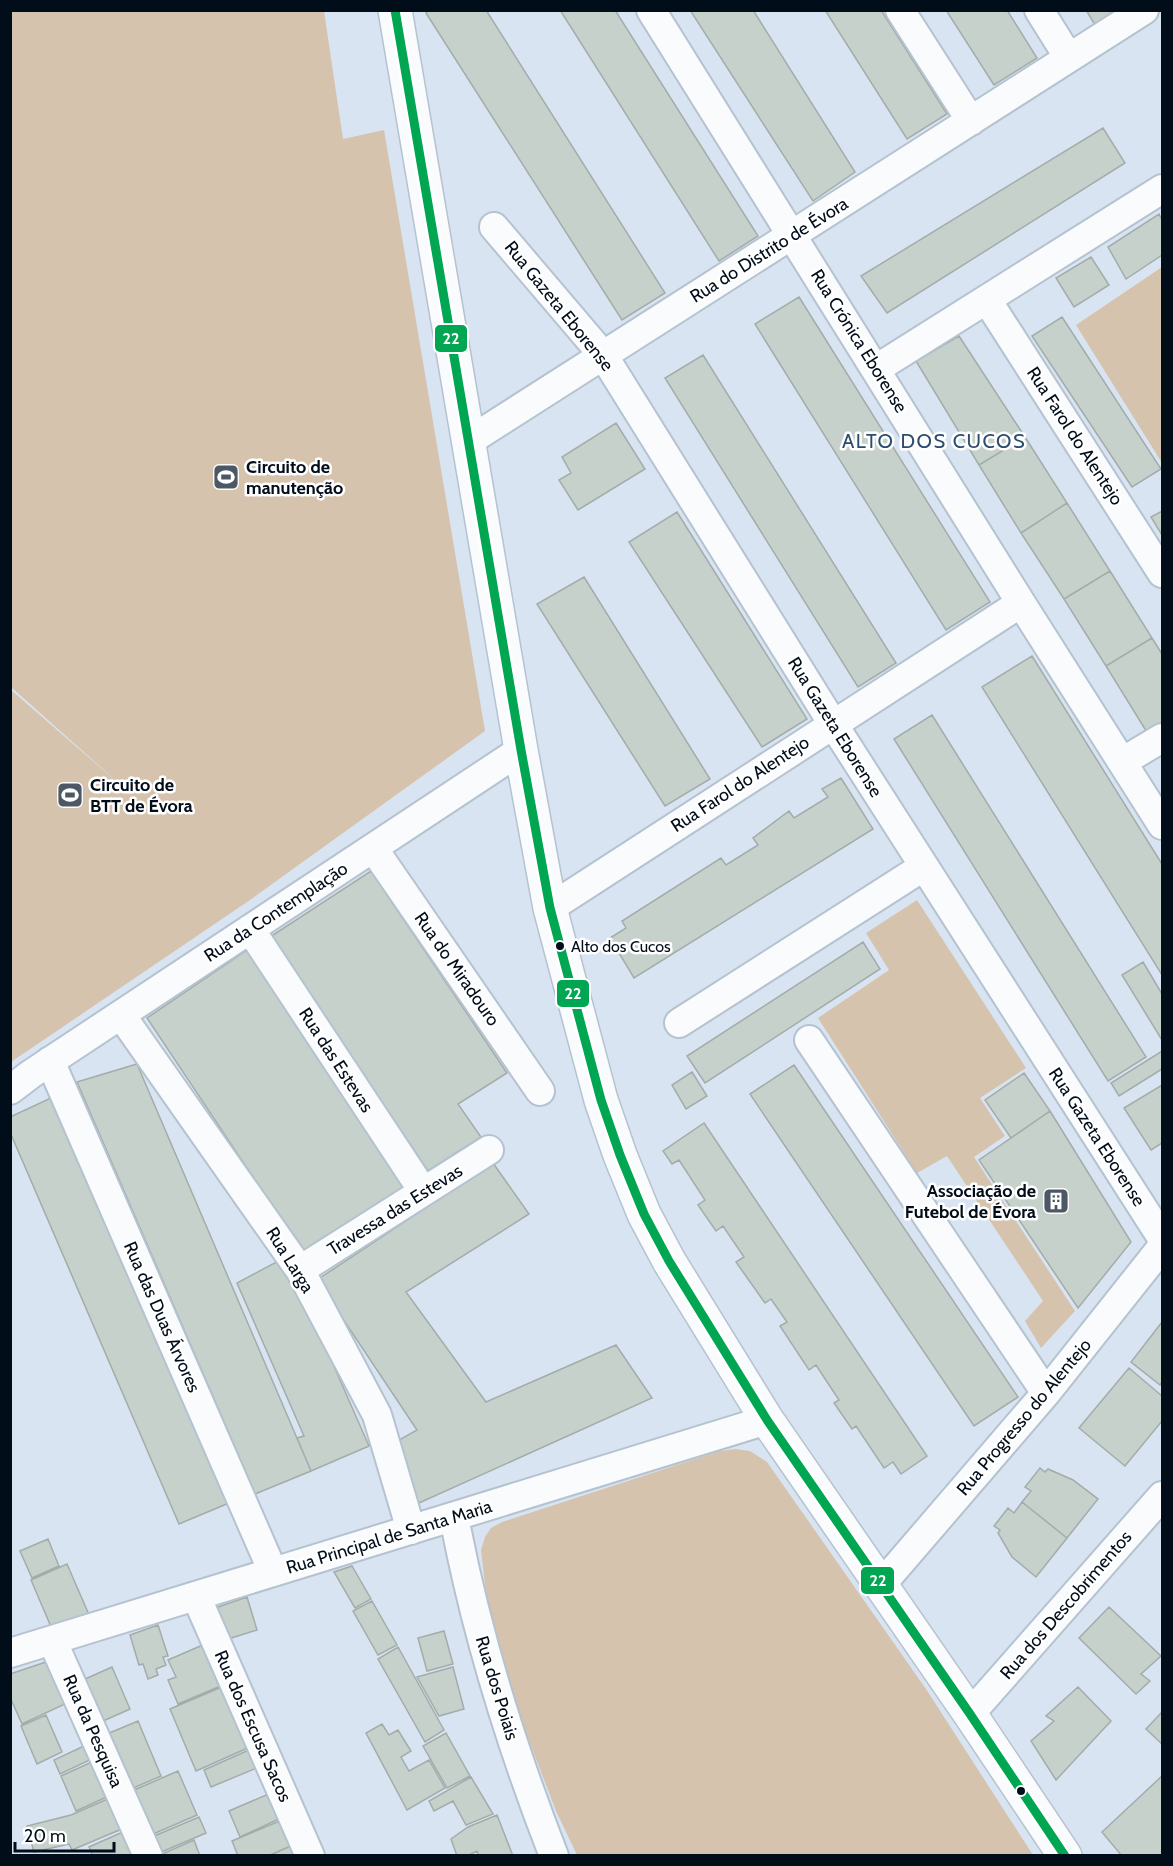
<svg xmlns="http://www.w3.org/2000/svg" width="1173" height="1866" font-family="Cabin,sans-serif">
  <rect width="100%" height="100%" fill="#d8e4f2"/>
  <path fill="#d6c3ad" d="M11 10 324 11 343 139 384 130 485 731 250 900 11 1062V690L124 788 11 687Z
    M1162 267V463L1076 325Z
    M917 900 1026 1068 980 1098 1005 1136 974 1157 1075 1311 1041 1348 1025 1321 1043 1301 947 1156 917 1173 818 1018 889 970 866 933Z
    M735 1449 750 1451 767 1462 926 1689 1033 1855H577L556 1811 507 1683 486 1594 481 1550 485 1537 491 1528 502 1522 720 1451Z"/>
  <path fill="#c5d1ca" stroke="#a3acaa" stroke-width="1.5" d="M429 10H486L665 293 622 320 426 13Z
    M560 10H615L758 236 719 261Z
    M690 10H753L855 172 813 201Z
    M825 10H881L947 114 907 139Z
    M946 10H1007L1037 58 994 85Z
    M1086 10H1117L1095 25Z
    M1103 128 1125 163 887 313 861 276Z
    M1159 214 1162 220V255L1126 279 1108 247Z
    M1091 257 1109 285 1074 307 1056 278Z
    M799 297 990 602 946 630 755 324Z
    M1062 317 1161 469 1132 487 1032 336Z
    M959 336 1025 437 979 465 916 361Z
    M703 355 896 663 858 687 665 378Z
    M616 423 645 469 578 510 559 480 571 473 562 457Z
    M1025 437 1067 503 1021 533 979 465Z
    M1067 503 1110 571 1064 599 1021 533Z
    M1162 511V535L1151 517Z
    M677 512 807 719 762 747 629 542Z
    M1110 571 1152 638 1106 666 1064 599Z
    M584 577 710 779 665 806 537 604Z
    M1152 638 1162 654V725L1148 734 1106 666Z
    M1032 656 1162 864V975L982 687Z
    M932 715 1146 1057 1108 1081 894 739Z
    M841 778 873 829 634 978 610 938 626 928 622 921 721 858 726 865 758 845 753 838 789 811 794 818 828 797 822 789Z
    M371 871 507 1073 458 1104 481 1137 428 1171 270 937Z
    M863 942 880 969 705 1083 687 1056Z
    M247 950 408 1188 305 1255 147 1018Z
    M1143 962 1162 994V1040L1122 975Z
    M1162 1051V1069L1119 1096 1111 1083Z
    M137 1064 311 1471 255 1494 77 1082Z
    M794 1065 1018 1397 974 1426 750 1094Z
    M692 1072 707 1096 686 1109 672 1085Z
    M1024 1073 1050 1111 1011 1138 985 1100Z
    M1162 1085V1143L1151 1150 1124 1108Z
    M53 1097 229 1503 179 1524 10 1132V1117Z
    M1050 1111 1131 1242 1078 1308 979 1160Z
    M704 1123 927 1456 901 1474 893 1462 884 1468 856 1426 852 1429 834 1403 839 1400 816 1365 809 1370 780 1326 787 1322 771 1299 765 1303 736 1262 744 1257 723 1226 716 1231 698 1205 705 1200 679 1160 672 1164 663 1151Z
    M493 1163 529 1214 406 1292 486 1402 616 1345 652 1398 419 1503 392 1444 417 1430 317 1280Z
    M286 1257 369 1446 311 1471 297 1438 304 1436 237 1283Z
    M1162 1322V1382L1160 1385 1131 1362Z
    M1129 1368 1162 1396V1421L1125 1466 1079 1428Z
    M1040 1468 1045 1472 1048 1469 1073 1480 1098 1499 1067 1538 1022 1502 1031 1491 1025 1487Z
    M1022 1502 1067 1538 1036 1577 1012 1557 998 1533 1000 1530 994 1526 1008 1508 1014 1513Z
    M48 1539 59 1566 32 1578 20 1551Z
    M67 1564 93 1624 55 1636 31 1580Z
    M352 1566 371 1599 355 1608 334 1572Z
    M247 1597 257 1630 225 1640 215 1608Z
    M372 1601 397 1645 378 1655 353 1611Z
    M1109 1607 1161 1656 1141 1674 1150 1681 1136 1694 1079 1638Z
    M158 1625 168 1656 163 1657 166 1665 156 1669 158 1675 148 1679 143 1664 139 1665 130 1635Z
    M444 1631 453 1664 427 1671 418 1638Z
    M205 1644 223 1685 178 1704 168 1680 176 1677 168 1660Z
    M398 1647 444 1730 425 1742 378 1659Z
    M46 1662 65 1704 22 1724 10 1697V1674Z
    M112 1667 130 1709 101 1722 83 1680Z
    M453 1667 464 1709 439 1716 417 1677Z
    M224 1686 250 1747 196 1771 170 1709Z
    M1078 1687 1111 1721 1056 1780 1031 1741 1054 1721 1046 1716Z
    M1161 1713 1162 1714V1744L1146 1729Z
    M46 1715 62 1752 37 1764 21 1726Z
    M138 1721 161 1776 131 1789 107 1734Z
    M382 1724 389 1735 398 1730 411 1751 401 1757 409 1771 429 1760 445 1788 407 1810 366 1733Z
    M446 1733 470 1776 447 1788 423 1746Z
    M86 1745 92 1759 60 1774 54 1760Z
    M251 1749 259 1767 211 1787 204 1770Z
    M94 1761 109 1796 76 1811 61 1776Z
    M178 1771 197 1815 151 1835 132 1791Z
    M1162 1776V1856H1122L1102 1832Z
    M471 1777 493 1814 466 1825 453 1801 434 1811 429 1801Z
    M271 1793 281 1818 240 1837 229 1811Z
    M110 1798 124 1828 72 1850 69 1844 34 1852 27 1826 71 1815Z
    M497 1815 513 1856H479L477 1851 467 1856H457L451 1839 468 1827Z
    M199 1817 206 1833 159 1853 152 1837Z
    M282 1820 293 1845 268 1856H238L232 1841Z
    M125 1831 135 1856H93L89 1847Z
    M194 1840 200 1856H160V1855Z
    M291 1846 296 1856H268Z"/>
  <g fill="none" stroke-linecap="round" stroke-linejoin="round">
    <defs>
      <path id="minor" d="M651 10 1021 603 1162 825
        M900 10 971 121
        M1039 10 1069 58
        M494 227 603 355 833 724 1162 1238
        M987 300 1162 573
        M876 369 1162 189
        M469 441 1144 10
        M1122 762 1162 738
        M373 848 540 1091
        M550 908 1021 603
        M250 929 423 1191
        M121 1015 300 1270 377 1415 411 1530
        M679 1023 923 867
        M809 1040 1046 1393
        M50 1061 273 1572
        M10 1090 31 1074 521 750
        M300 1270 489 1150
        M454 1517C476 1633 511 1746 554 1856
        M881 1585 1046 1393 1162 1247
        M196 1596 310 1856
        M52 1640 148 1856
        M10 1653 767 1420
        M970 1714 1162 1496"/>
      <path id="tertiary" d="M395 10 521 750 550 908 601 1100 620 1155 644 1214 669 1261 767 1420 970 1714 1065 1856"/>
    </defs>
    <use href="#minor" stroke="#b5c2cf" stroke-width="32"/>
    <use href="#tertiary" stroke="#b5c2cf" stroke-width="36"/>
    <use href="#minor" stroke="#f9fbfd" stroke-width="28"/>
    <use href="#tertiary" stroke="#f9fbfd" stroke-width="33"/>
    <defs>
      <path id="bus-1" d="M395 10 521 750 550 908 601 1100 620 1155 644 1214 669 1261 767 1420 970 1714 1065 1856"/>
    </defs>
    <use href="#bus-1" stroke="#fff" stroke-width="14"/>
    <use href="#bus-1" stroke="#00a651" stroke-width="9"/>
  </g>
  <defs>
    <symbol id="stadium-square" viewBox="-11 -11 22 22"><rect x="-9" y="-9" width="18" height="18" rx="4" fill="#4d5866" stroke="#fff"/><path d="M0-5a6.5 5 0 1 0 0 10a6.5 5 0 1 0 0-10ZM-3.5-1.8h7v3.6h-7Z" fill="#fff"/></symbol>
    <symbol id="building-square" viewBox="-11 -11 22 22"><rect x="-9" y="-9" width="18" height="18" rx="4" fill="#4d5866" stroke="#fff"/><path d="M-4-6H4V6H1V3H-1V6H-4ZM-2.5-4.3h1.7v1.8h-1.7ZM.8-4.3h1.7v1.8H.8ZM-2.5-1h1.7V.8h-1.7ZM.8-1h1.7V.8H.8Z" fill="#fff"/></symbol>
  </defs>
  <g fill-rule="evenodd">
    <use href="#stadium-square" x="211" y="462" width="30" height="30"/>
    <use href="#stadium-square" x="55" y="780" width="30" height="30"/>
    <use href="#building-square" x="1041" y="1186" width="30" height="30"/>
  </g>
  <g fill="#020d1a" stroke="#fff" stroke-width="2">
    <circle cx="560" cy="946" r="5"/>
    <circle cx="1021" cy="1791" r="5"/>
  </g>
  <g text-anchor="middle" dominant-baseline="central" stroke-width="5" stroke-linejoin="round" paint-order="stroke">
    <g font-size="16" fill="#020d1a" stroke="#fff" text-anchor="start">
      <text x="571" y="946">Alto dos Cucos</text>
    </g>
    <g font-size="18" fill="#020d1a" stroke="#fff">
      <text transform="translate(769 250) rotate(-32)">Rua do Distrito de Évora</text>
      <text transform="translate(559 306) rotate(51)">Rua Gazeta Eborense</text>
      <text transform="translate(859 341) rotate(58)">Rua Crónica Eborense</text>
      <text transform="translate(1075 436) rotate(57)">Rua Farol do Alentejo</text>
      <text transform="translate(835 727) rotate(58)">Rua Gazeta Eborense</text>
      <text transform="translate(740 784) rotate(-33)">Rua Farol do Alentejo</text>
      <text transform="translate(276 912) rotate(-33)">Rua da Contemplação</text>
      <text transform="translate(457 969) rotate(55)">Rua do Miradouro</text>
      <text transform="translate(336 1060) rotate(57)">Rua das Estevas</text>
      <text transform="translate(1097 1137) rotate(57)">Rua Gazeta Eborense</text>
      <text transform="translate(395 1210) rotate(-32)">Travessa das Estevas</text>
      <text transform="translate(290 1260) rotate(58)">Rua Larga</text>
      <text transform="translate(162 1317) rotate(66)">Rua das Duas Árvores</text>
      <text transform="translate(1024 1417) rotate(-50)">Rua Progresso do Alentejo</text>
      <text transform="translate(389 1537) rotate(-17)">Rua Principal de Santa Maria</text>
      <text transform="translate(1066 1605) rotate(-49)">Rua dos Descobrimentos</text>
      <text transform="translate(497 1688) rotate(73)">Rua dos Poiais</text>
      <text transform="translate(253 1726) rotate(66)">Rua dos Escusa Sacos</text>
      <text transform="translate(93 1731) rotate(66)">Rua da Pesquisa</text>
    </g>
    <g font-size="18" font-weight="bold" fill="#020d1a" stroke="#fff" text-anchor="start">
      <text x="246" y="467">Circuito de<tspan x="246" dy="21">manutenção</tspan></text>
      <text x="90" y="785">Circuito de<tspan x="90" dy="21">BTT de Évora</tspan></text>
      <text x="1036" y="1191" text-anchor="end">Associação de<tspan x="1036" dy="21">Futebol de Évora</tspan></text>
    </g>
    <g font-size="20" letter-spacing="1.5" fill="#2c4d6e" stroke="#fff">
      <text x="934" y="441">ALTO DOS CUCOS</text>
    </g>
  </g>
  <g stroke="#fff" stroke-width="2">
    <rect x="434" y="324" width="34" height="29" rx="6" fill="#00a651"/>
    <rect x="556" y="979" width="34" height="29" rx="6" fill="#00a651"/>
    <rect x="860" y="1566" width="35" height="29" rx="6" fill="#00a651"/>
  </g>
  <g font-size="16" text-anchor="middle" font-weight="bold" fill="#fff">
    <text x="451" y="344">22</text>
    <text x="573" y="999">22</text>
    <text x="878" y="1586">22</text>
  </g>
  <rect width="1173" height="1866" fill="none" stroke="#020d1a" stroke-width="24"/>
  <path d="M15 1842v9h99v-9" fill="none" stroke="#020d1a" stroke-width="3"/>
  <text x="24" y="1842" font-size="18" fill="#020d1a" stroke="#ffffff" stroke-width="4.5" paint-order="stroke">20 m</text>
</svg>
